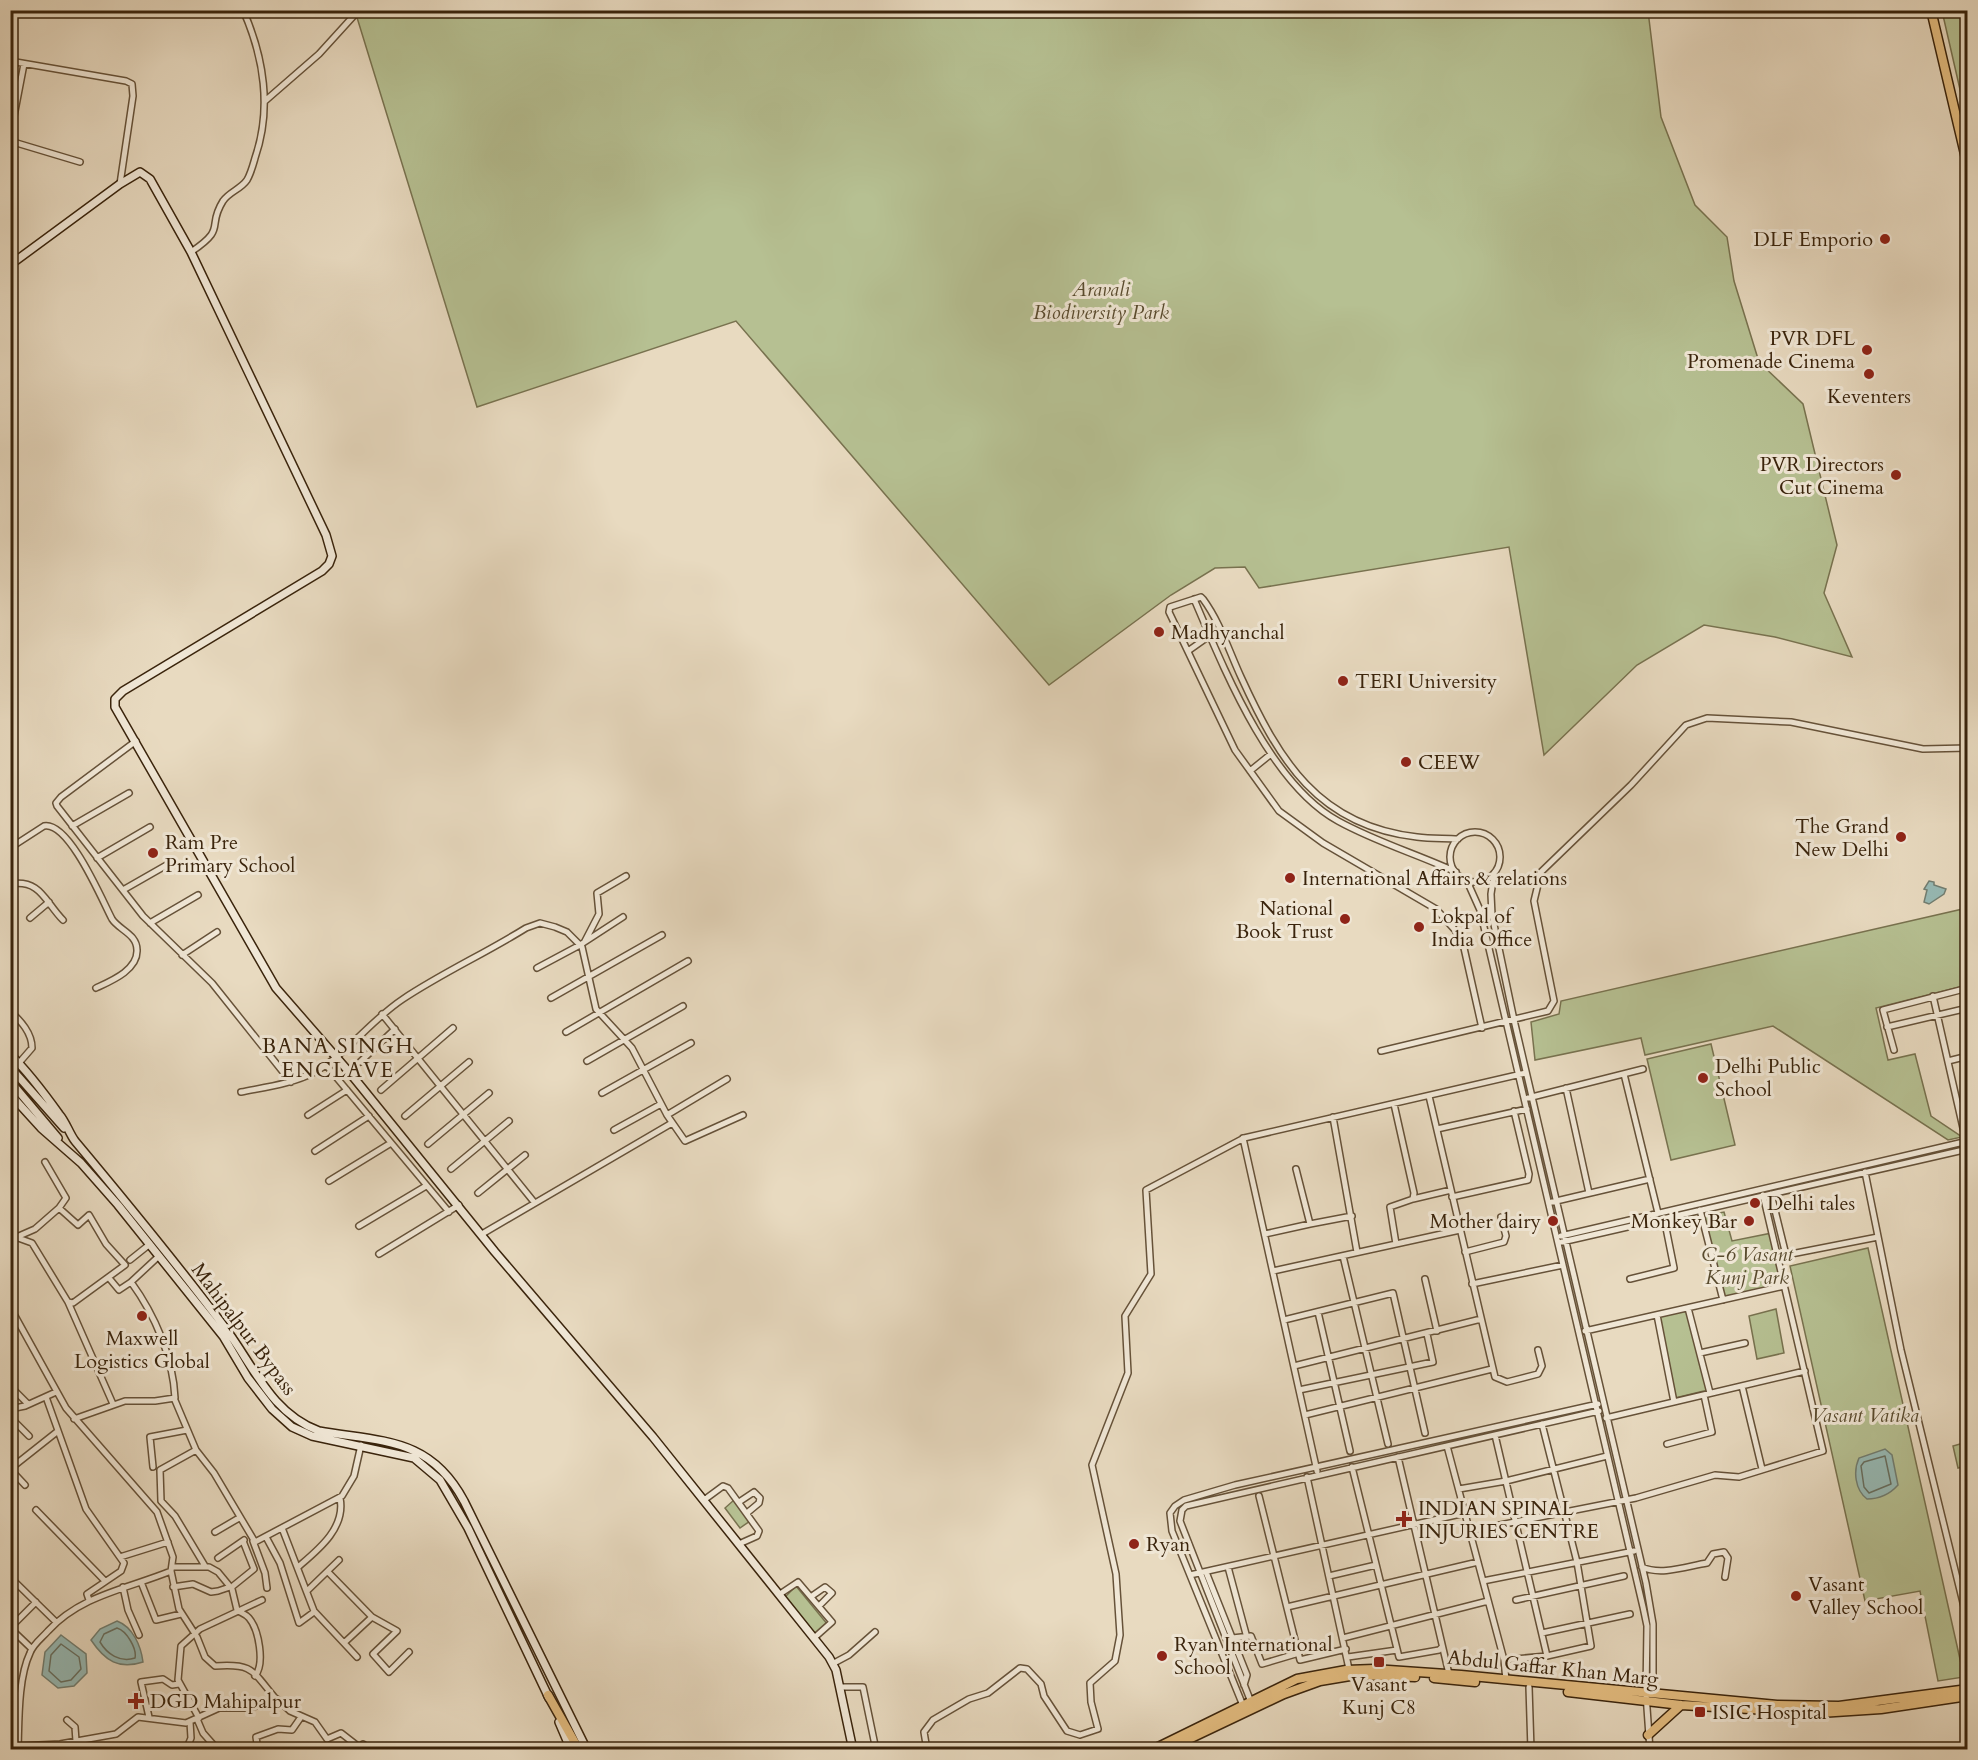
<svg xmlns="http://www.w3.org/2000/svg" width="1978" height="1760" font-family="Cardo,serif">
  <rect width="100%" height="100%" fill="#e8dac0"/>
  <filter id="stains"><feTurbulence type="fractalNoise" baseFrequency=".00333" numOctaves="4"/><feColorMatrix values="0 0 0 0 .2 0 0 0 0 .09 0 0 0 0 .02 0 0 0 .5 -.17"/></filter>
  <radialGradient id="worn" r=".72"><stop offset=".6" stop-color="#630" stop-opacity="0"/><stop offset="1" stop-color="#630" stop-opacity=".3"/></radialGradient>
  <path fill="#b6c092" stroke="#78724f" stroke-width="1.5" d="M355 11H1648L1661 117 1695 205 1727 237 1734 281 1759 362 1803 404 1837 545 1824 593 1852 657 1775 637 1704 625 1637 665 1544 755 1509 547 1259 588 1245 567 1215 568 1171 595 1049 685 736 321 477 407Z
    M1942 11H1967V120Z
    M1967 908V985L1876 1008 1888 1060 1915 1054 1931 1116 1962 1137 1948 1140 1773 1026 1645 1055 1641 1038 1535 1060 1531 1022 1559 1014 1561 1001Z
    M1711 1044 1735 1145 1671 1160 1647 1059Z
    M1724 1212 1732 1241 1772 1233 1783 1283 1723 1300 1702 1216Z
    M1868 1248 1964 1677 1938 1681 1920 1591 1865 1601 1790 1266Z
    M1688 1308 1708 1390 1675 1398 1657 1315Z
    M1776 1309 1784 1353 1757 1359 1749 1316Z
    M1967 1442V1466L1958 1468 1953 1446Z
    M734 1500 750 1521 740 1528 725 1508Z
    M796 1586 828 1625 819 1635 814 1633 785 1597Z"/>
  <path fill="#97bab5" stroke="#727e71" stroke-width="1.5" d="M1929 881 1934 882V885L1946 889 1944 894 1929 904 1924 902 1927 890 1924 889Z
    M1885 1449 1892 1455 1898 1485C1890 1494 1879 1499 1867 1499 1855 1490 1853 1471 1859 1458Z
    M117 1621C133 1627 141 1646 143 1662 119 1670 105 1661 91 1640L100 1629Z
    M61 1635 86 1654 87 1673 74 1686 58 1688 42 1675 45 1652Z"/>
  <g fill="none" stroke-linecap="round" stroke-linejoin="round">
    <path stroke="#686f60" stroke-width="1.5" d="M1885 1456 1891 1484 1869 1493 1864 1487 1861 1466 1864 1462Z
      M117 1628C127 1631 137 1649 135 1658 120 1663 107 1654 100 1642L104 1634Z
      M61 1644 79 1657 81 1669 71 1680 61 1682 49 1671 51 1655Z"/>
    <defs>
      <path id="street" d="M10 61 126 81 132 84 133 96 120 184
        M265 101 319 54 359 10
        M10 137 24 64
        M10 141 80 162
        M191 252C228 227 206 228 223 201 229 192 241 189 247 180 251 173 253 165 255 158 272 109 264 57 243 10
        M1194 599C1224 669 1270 784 1338 821 1376 842 1417 854 1456 872
        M1188 651 1219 629
        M136 741 61 797 56 803 57 806 143 916 212 983 291 1082
        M1250 771 1271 754
        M72 826 129 793
        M1450 857a25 25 0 1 1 50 0a25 25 0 1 1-50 0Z
        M1458 839C1445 838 1431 839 1417 837 1318 826 1279 760 1241 677 1229 651 1220 622 1203 599L1201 597 1170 607 1169 612 1235 750 1279 811 1323 843 1436 909 1455 930 1464 948 1482 1028
        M10 848 44 826C69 821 102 900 112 919 119 930 137 934 137 950 138 970 111 981 96 988
        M97 858 150 827
        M1494 874 1491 894 1492 915 1514 1020 1646 1583 1653 1624V1694
        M1467 881 1480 910 1643 1607 1647 1626 1646 1694 1650 1750
        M10 884C41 879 45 902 63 920
        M123 890 172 862
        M30 918 49 902
        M150 923 198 895
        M585 941 599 914 597 893 626 876
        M182 955 217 932
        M537 968 580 945 623 917
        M1933 996 1966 1141
        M551 998 662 935
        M10 1011C21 1021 32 1033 32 1048L19 1063
        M382 1014 534 1202
        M1887 1027 1968 1008
        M566 1032 688 961
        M1894 1050 1883 1010 1968 988
        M1381 1051 1548 1011 1554 1001 1534 901 1541 872 1631 785 1686 725 1707 718 1791 722 1923 749 1968 748
        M587 1061 683 1006
        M1948 1061 1968 1056
        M360 1062 395 1029
        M326 1065 449 1212
        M1624 1074 1658 1213
        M1566 1088 1589 1193
        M381 1090 453 1028
        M241 1092C266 1087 292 1084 315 1072 348 1053 371 1020 403 999 442 973 486 953 526 928L540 923 555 927 567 932 582 947 596 1009 632 1048 667 1115 685 1141 743 1115
        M602 1093 691 1043
        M1429 1096 1495 1377 1507 1382 1538 1374 1542 1366 1538 1350
        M1528 1098 1643 1069
        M1394 1104 1414 1193 1413 1199 1390 1207 1396 1244
        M1958 1106 1968 1104
        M308 1115 347 1090
        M667 1115 727 1079
        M405 1116 469 1062
        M1333 1117 1357 1252
        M1437 1129 1527 1109
        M614 1130 661 1104
        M1243 1138 1317 1471
        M428 1144 489 1093
        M315 1151 369 1116
        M451 1169 509 1121
        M1296 1169 1310 1224 1352 1216
        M1865 1172 1901 1350 1968 1623
        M329 1181 391 1143
        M478 1193 525 1155
        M1771 1194 1786 1255 1878 1237
        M1452 1197 1528 1180 1529 1174 1514 1111
        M1413 1199 1451 1190
        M1552 1202 1650 1179
        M1700 1210 1723 1300
        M359 1226 426 1186
        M482 1234 672 1123
        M1265 1234 1310 1224
        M10 1235 32 1243 68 1302 73 1303 125 1265 106 1244 89 1215 78 1225 59 1208 66 1198 45 1162
        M19 1236 35 1229 59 1208
        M1561 1236 1968 1141
        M1562 1242 1968 1149
        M1465 1252 1504 1242 1506 1236 1501 1217
        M379 1254 459 1205
        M1343 1256 1388 1444
        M130 1260 150 1244
        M1273 1271 1460 1230
        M109 1278 119 1290 131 1282
        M1425 1279 1437 1331
        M1630 1279 1674 1268 1664 1218
        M1472 1284 1563 1265
        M68 1302 113 1404
        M10 1307 66 1408 157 1512 173 1557 171 1571 179 1609 197 1637 205 1657 215 1666C254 1663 252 1671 276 1699
        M1688 1308 1710 1393
        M1318 1312 1350 1451
        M1657 1315 1674 1402
        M1284 1320 1393 1293 1425 1433
        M1585 1331 1784 1286
        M1700 1353 1745 1343
        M1294 1366 1481 1319
        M10 1386 28 1404
        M1742 1386 1762 1469
        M1299 1390 1433 1362 1427 1334
        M46 1397 86 1509 124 1563 121 1571 87 1594 89 1600
        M174 1398 196 1450 214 1473 255 1542 342 1496 354 1476 361 1445
        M10 1409 25 1406 56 1392
        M1305 1415 1492 1369
        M10 1417 29 1436
        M1606 1418 1805 1371
        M74 1419 125 1401H155L175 1398C173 1357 155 1315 131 1282L159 1256
        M1495 1435 1547 1656
        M1667 1444 1712 1432 1704 1395
        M1447 1446 1504 1660 1506 1680
        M196 1450 160 1470 161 1501 175 1516 205 1566
        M1398 1457 1449 1674
        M153 1467 150 1437 187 1430
        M1352 1467 1399 1657 1439 1650 1442 1647
        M10 1469 58 1431
        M10 1469 25 1485
        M1307 1477 1349 1669
        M1459 1489 1506 1481 1607 1456
        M1259 1496 1300 1660 1346 1649
        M704 1500 723 1486 728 1488 759 1531 757 1536 739 1544
        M739 1502 754 1492 760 1498 759 1503 747 1513
        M36 1510 105 1581
        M282 1528 314 1611 357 1657
        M1469 1531 1636 1498 1715 1475 1739 1477 1823 1451 1763 1195
        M215 1532 239 1518
        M266 1537 280 1563 299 1623 314 1612
        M253 1541 265 1573 267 1588
        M120 1557 168 1542
        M218 1558 244 1540
        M174 1567H209L218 1572 232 1589 237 1610C241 1613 246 1614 249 1618 259 1630 265 1664 255 1676
        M298 1567C318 1550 346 1528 340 1498
        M1228 1567 1246 1634
        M1642 1567C1661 1576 1688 1566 1707 1563L1713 1554 1724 1552 1728 1558 1725 1577
        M328 1572 372 1617 397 1631 373 1654 389 1672 409 1652
        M1206 1572 1247 1675 1244 1685
        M1190 1575 1465 1513
        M1329 1576 1376 1565
        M10 1577 56 1622
        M1483 1581 1634 1551
        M141 1582 156 1620 181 1614
        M123 1587 128 1610 139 1635
        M173 1587 193 1584 211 1592 218 1591 233 1586 254 1569 243 1541
        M307 1591 339 1560
        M780 1594 798 1582 832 1622 814 1638
        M812 1596 825 1587 832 1593 819 1606
        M1516 1600 1624 1576
        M1287 1607 1478 1562
        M10 1628 36 1602
        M10 1628 32 1649
        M1542 1633 1630 1614
        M1232 1638 1251 1636 1262 1664 1299 1653
        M1343 1638 1488 1601
        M345 1642 372 1617
        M1348 1657 1397 1650
        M1504 1660 1547 1656 1591 1646 1577 1562 1542 1424
        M834 1663 849 1655 875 1632
        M840 1687H863L876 1750
        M1529 1687 1531 1750
        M1251 1702 1180 1521 1182 1510 1186 1506 1599 1411
        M1244 1708 1172 1531 1170 1513 1175 1506 1184 1500 1235 1485 1598 1404
        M149 1717 141 1682 163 1679 172 1685 179 1684
        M199 1718 178 1680 181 1646 200 1629 262 1600
        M197 1719 203 1733 218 1750
        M67 1720 75 1727 76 1741
        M18 1746 60 1744 116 1734 138 1717 186 1723 219 1708H250L277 1699 290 1711 315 1722 327 1739 341 1733 359 1747 363 1744 371 1750
        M18 1749C19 1721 18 1678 30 1653 33 1644 42 1638 48 1631 81 1595 127 1589 171 1571
        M186 1750 191 1738 190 1722
        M258 1750 256 1737 278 1729 292 1730 301 1717
        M549 1750 569 1744
        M927 1750 924 1732 933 1720 969 1699 988 1693 1020 1668 1027 1669 1041 1684 1044 1696 1067 1731 1080 1735 1098 1729 1091 1702 1090 1683 1115 1661 1120 1635 1116 1574 1092 1465 1128 1373 1125 1316 1151 1274 1146 1190 1244 1138 1526 1073"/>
      <path id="secondary" d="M10 265 120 184 140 172 150 179 191 252 326 535 332 556 329 564 322 571 123 691 115 699V707L276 988 350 1073 495 1252 653 1437 829 1657 836 1670 853 1750
        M10 1054C28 1072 44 1093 59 1114 66 1122 69 1133 75 1141 126 1202 176 1263 223 1325 253 1364 270 1413 319 1431 382 1442 430 1437 464 1501L587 1750
        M10 1067 64 1128
        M10 1081 58 1138
        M10 1094 41 1128 81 1163 118 1205 223 1336 248 1378 272 1409 292 1427 312 1436 414 1458 440 1480 468 1528 549 1698
        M559 1722 571 1750"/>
      <path id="primary" d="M1931 10 1968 167
        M1434 1678 1475 1682
        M1568 1692 1681 1705 1820 1713 1881 1709 1968 1696
        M548 1695 579 1750
        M1648 1735 1681 1705
        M1152 1750 1297 1679 1346 1670 1374 1669 1461 1675 1777 1705 1839 1706 1968 1689
        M1166 1750 1284 1694 1320 1681 1356 1675 1415 1677"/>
    </defs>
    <use href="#street" stroke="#665239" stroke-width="8"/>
    <use href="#secondary" stroke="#3a240c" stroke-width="10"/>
    <use href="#primary" stroke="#3a240c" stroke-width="11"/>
    <use href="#street" stroke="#f0e7d6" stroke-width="5"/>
    <use href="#secondary" stroke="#f0e7d6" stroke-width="7"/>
    <use href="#primary" stroke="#e4bd80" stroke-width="8"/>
  </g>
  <g fill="#8f2418" stroke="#f0e7d6" stroke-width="2">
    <circle cx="1885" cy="239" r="6"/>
    <circle cx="1867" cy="350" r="6"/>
    <circle cx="1869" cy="374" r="6"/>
    <circle cx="1896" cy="475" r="6"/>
    <circle cx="1159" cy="632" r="6"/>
    <circle cx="1343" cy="681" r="6"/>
    <circle cx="1406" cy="762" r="6"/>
    <circle cx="1901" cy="837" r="6"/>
    <circle cx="153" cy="853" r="6"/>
    <circle cx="1290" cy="878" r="6"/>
    <circle cx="1345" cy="919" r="6"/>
    <circle cx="1419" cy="927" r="6"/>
    <circle cx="1703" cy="1078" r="6"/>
    <circle cx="1755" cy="1203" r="6"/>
    <circle cx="1553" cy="1221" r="6"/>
    <circle cx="1749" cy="1221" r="6"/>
    <circle cx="142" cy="1316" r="6"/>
    <path d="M1401 1510h6v6h6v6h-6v6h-6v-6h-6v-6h6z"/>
    <circle cx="1134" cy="1544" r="6"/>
    <circle cx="1796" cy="1596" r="6"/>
    <circle cx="1162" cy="1656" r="6"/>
    <rect x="1373" y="1656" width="12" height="12" rx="3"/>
    <path d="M133 1692h6v6h6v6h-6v6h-6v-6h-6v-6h6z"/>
    <rect x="1694" y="1706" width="12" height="12" rx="3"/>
  </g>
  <g text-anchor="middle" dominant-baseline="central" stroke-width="6" stroke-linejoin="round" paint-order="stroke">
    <g font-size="20" fill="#3a240c" stroke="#f0e7d6" text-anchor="start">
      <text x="1873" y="239" text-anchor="end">DLF Emporio</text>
      <text x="1855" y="338" text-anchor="end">PVR DFL<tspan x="1855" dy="23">Promenade Cinema</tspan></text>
      <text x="1869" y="396" text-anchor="middle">Keventers</text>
      <text x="1884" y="464" text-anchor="end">PVR Directors<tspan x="1884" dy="23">Cut Cinema</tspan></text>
      <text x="1171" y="632">Madhyanchal</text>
      <text x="1355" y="681">TERI University</text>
      <text x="1418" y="762">CEEW</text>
      <text x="1889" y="826" text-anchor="end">The Grand<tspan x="1889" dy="23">New Delhi</tspan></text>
      <text x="165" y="842">Ram Pre<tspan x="165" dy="23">Primary School</tspan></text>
      <text x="1302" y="878">International Affairs &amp; relations</text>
      <text x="1333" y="908" text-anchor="end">National<tspan x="1333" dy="23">Book Trust</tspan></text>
      <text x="1431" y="916">Lokpal of<tspan x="1431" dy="23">India Office</tspan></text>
      <text x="1715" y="1066">Delhi Public<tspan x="1715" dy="23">School</tspan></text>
      <text x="1767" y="1203">Delhi tales</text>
      <text x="1541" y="1221" text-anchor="end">Mother dairy</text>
      <text x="1737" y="1221" text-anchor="end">Monkey Bar</text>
      <text x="142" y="1338" text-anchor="middle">Maxwell<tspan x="142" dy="23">Logistics Global</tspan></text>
      <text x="1418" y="1508">INDIAN SPINAL<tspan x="1418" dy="23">INJURIES CENTRE</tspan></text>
      <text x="1146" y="1544">Ryan</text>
      <text x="1808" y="1584">Vasant<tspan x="1808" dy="23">Valley School</tspan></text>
      <text x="1174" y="1644">Ryan International<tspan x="1174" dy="23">School</tspan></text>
      <text x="1379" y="1684" text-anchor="middle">Vasant<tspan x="1379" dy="23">Kunj C8</tspan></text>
      <text x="150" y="1701">DGD Mahipalpur</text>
      <text x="1712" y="1712">ISIC Hospital</text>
    </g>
    <g font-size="20" font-style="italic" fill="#594b2e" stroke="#f0e7d6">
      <text x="1101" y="289">Aravali<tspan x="1101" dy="23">Biodiversity Park</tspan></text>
      <text x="1747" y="1254">C-6 Vasant<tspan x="1747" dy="23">Kunj Park</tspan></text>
      <text x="1865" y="1415">Vasant Vatika</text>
    </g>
    <g font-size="20" fill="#3a240c" stroke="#f0e7d6">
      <text transform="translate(244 1329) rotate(53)">Mahipalpur Bypass</text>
      <text transform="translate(1553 1668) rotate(6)">Abdul Gaffar Khan Marg</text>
    </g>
    <g font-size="21" letter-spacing="1.5" fill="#3a240c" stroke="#f0e7d6">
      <text x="338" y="1046">BANA SINGH<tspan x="338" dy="24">ENCLAVE</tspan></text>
    </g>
  </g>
  <rect width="1978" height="1760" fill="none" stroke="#e8dac0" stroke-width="36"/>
  <rect x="12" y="12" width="1954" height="1736" fill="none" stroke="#3a240c" stroke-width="3"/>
  <rect x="18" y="18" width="1942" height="1724" fill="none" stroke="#3a240c" stroke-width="1.5"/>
  <rect width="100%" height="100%" filter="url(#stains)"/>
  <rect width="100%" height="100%" fill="url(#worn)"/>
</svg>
